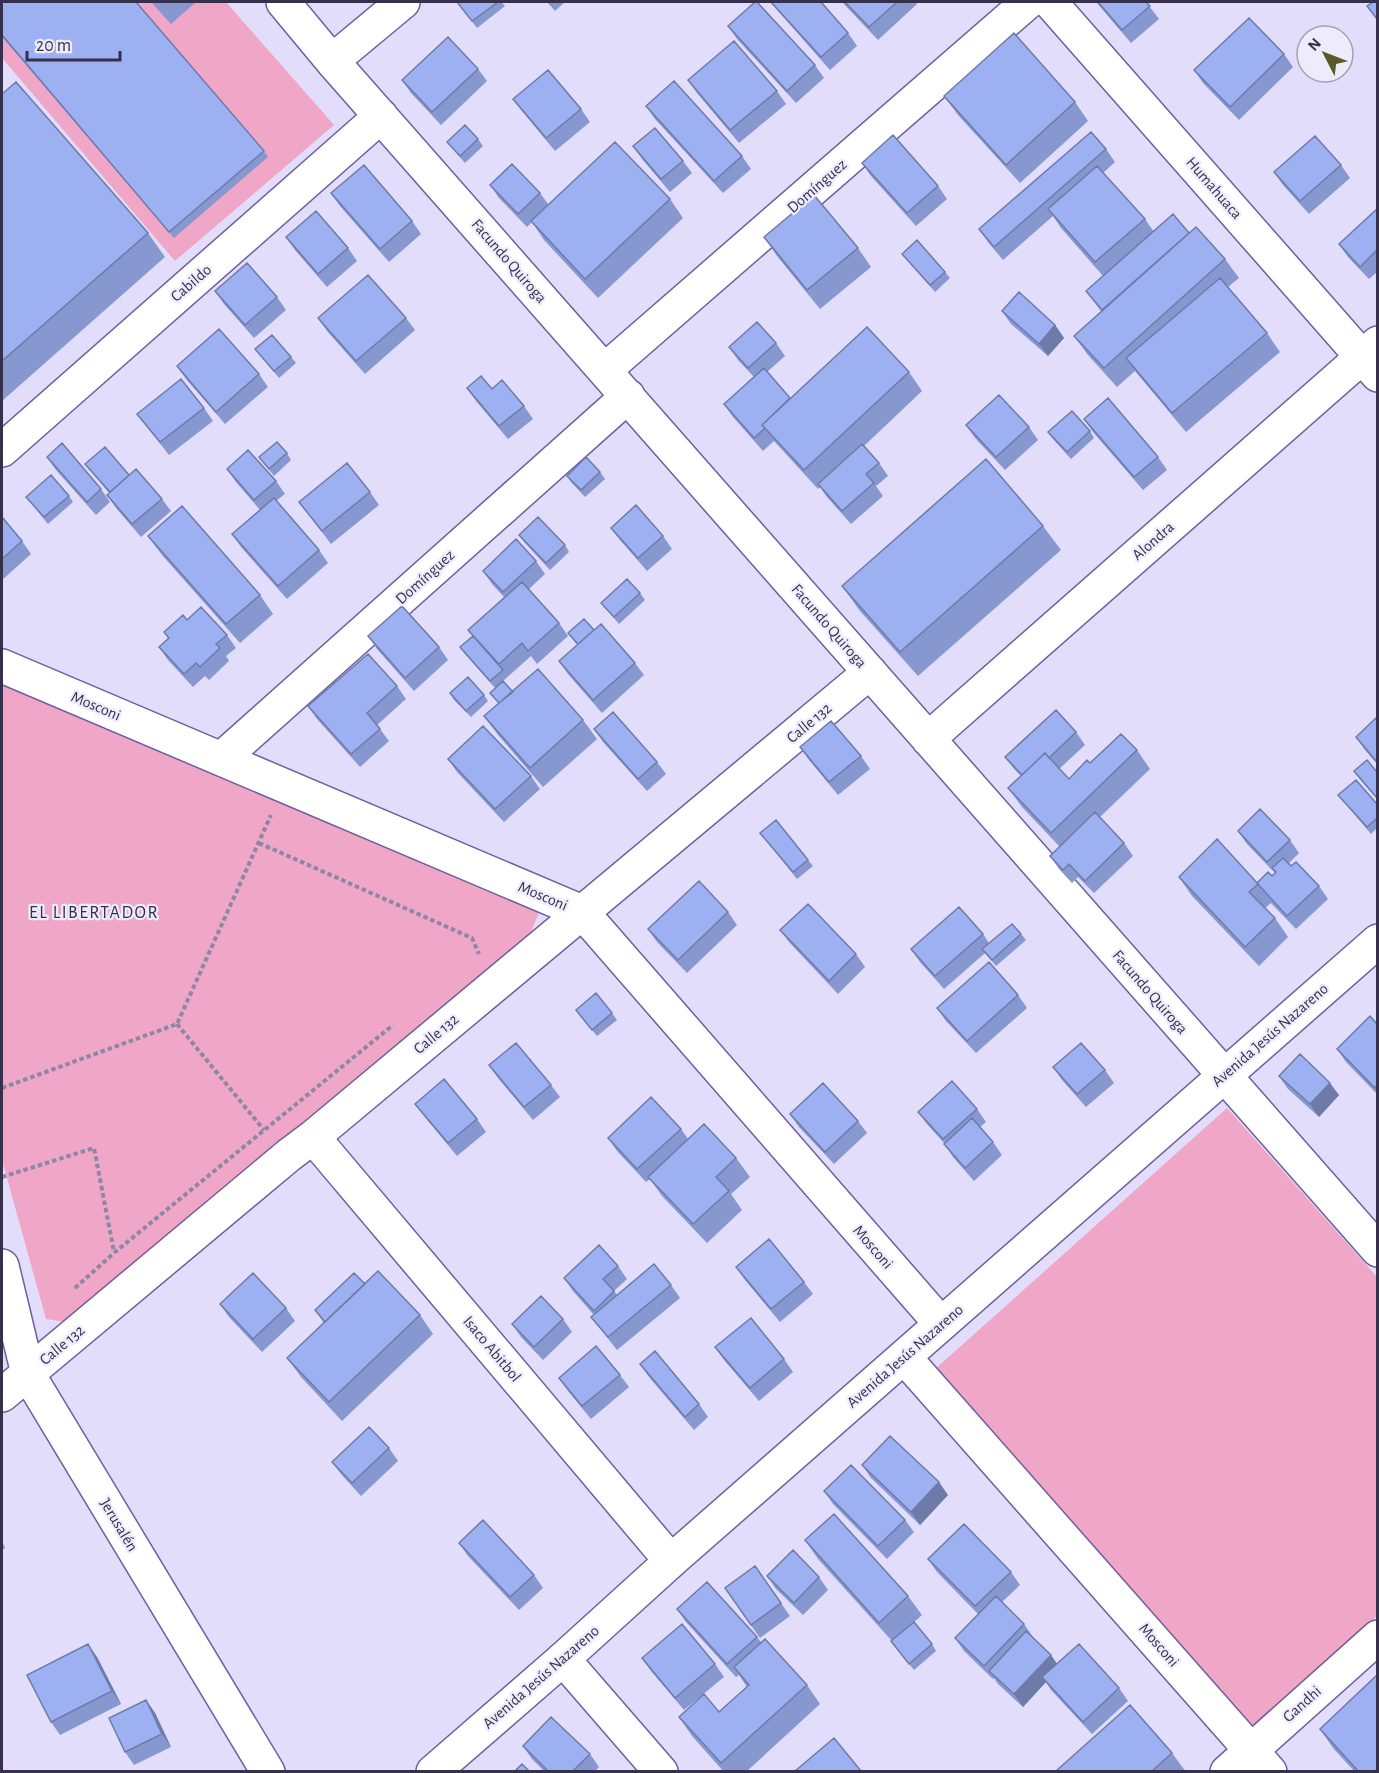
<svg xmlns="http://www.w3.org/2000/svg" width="1379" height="1773" font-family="'Alegreya Sans',sans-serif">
  <rect width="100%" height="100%" fill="#e1ddfa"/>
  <path fill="#f0a6c6" d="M2 2H226L334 125 175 261 2 58Z
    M2 672 541 908 527 941 74 1323 46 1319 2 1160Z
    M1227 1108 1377 1277V1616L1251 1728 933 1371Z"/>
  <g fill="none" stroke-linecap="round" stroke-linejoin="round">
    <defs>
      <path id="street" d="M283 2 332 61 1378 1250
        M1050 2 1378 375
        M332 61 403 2
        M605 370 1028 2
        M2 450 381 116
        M2 666 582 912 941 1324
        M928 739 1378 343
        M221 759 628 396
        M313 1137 671 1561
        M2 1266 28 1374 268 1772
        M904 1357 1270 1772
        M2 1395 289 1155 313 1137 870 672
        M563 1659 661 1772
        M1227 1772 1378 1637"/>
      <path id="secondary" d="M433 1772 563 1659 671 1561 1378 941"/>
    </defs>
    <use href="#street" stroke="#6c5f9f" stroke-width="36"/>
    <use href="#secondary" stroke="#6c5f9f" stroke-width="36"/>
    <path stroke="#8c87a4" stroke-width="4" stroke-dasharray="4.5 3" stroke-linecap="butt" d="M259 843 472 938 479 954
      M177 1024 264 1130
      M2 1088 177 1024 271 815
      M2 1177 94 1148 114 1252
      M75 1288 115 1252 393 1025"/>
    <use href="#street" stroke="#fff" stroke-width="33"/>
    <use href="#secondary" stroke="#fff" stroke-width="33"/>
  </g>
  <path fill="#8797cf" d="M2 2 264 151 268 157 174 238 2 37Z
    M151 2H196L171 24Z
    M457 2H501L505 6 477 28Z
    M547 2H565L555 11Z
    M770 2H821L848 33 857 46 830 70Z
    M842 2H916L917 4 878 40Z
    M1096 2H1146L1159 19 1131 43Z
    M728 26 815 65 824 78 796 103 737 39Z
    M1284 54 1293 67 1239 120 1203 83 1194 70Z
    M478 69 487 81 441 125 411 93 402 80Z
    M688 80 777 91 786 104 739 143 697 93Z
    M2 94 148 233 165 257 2 401Z
    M944 96 1075 102 1088 121 1020 183 958 115Z
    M513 99 581 109 590 122 555 151 522 111Z
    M646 106 742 156 751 169 723 193 655 119Z
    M478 139 483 146 465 163 452 148 447 142Z
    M633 146 683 161 692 173 670 192 642 159Z
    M1106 149 1115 162 1103 173 1145 219 1154 232 1189 233 1225 259 1239 278 1228 287 1267 333 1280 352 1186 432 1135 371 1117 387 1088 355 1074 336 1101 311 1086 291 1103 276 1061 228 1053 216 1003 260 988 242 979 229Z
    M862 163 938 186 947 199 916 226 871 176Z
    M1341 165 1350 178 1309 214 1283 185 1274 172Z
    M490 185 540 193 548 204 670 199 683 218 598 298 544 240 532 222 527 227 499 198Z
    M331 193 412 221 421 234 389 262 340 206Z
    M1377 209V272L1369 279 1348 257 1339 244Z
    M286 237 348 248 357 261 327 287 295 250Z
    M764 237 858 248 871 267 820 309 777 256Z
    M902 254 945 272 950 278 935 292 907 260Z
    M215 291 277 297 286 310 254 338 224 304Z
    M1002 311 1055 325 1064 338 1048 356 1011 324Z
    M318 318H406L415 330 365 374 327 331Z
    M776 343 785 356 767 372 790 398 909 372 922 391 864 446 879 463 888 476 876 486 883 496 851 524 827 497 820 487 818 489 774 441 763 451 733 417 724 404 754 377 738 360 729 347Z
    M255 349 291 357 296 363 279 378Z
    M177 366 259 374 268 387 225 424 186 379Z
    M467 388 492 389 524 406 533 419 508 439 476 401Z
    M204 408 213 421 169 455 137 414Z
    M1084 419 1158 457 1167 470 1143 490 1093 432Z
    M966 425 1029 427 1038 440 1005 470 975 438Z
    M1090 431 1094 438 1071 459 1053 439 1048 432Z
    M287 453 291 460 274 476 259 457Z
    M47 457 101 489 110 502 96 515 56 470Z
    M85 464 129 475 162 499 171 511 141 537 116 508 107 495 109 493Z
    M227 469 276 481 285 494 276 501 319 550 328 563 287 599 241 547 232 534 260 510 236 482Z
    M600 472 605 479 585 497 571 482 567 476Z
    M370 492 379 505 331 544 299 502Z
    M69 496 73 502 48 524 26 497Z
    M2 517 22 541 31 554 2 580Z
    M1043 526 1061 550 918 676 860 611 842 586Z
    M611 528 663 536 672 549 647 571 620 540Z
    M519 535 565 545 569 552 550 570 524 542Z
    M148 536 260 595 273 614 240 643 162 555Z
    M536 561 545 574 529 589 559 623 568 636 537 664 531 656 495 688 465 654 460 647 473 636 468 630 504 597 492 584 483 571Z
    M640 593 645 600 619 624 601 603Z
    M187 620 227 635 236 648 226 656 229 661 209 680 205 676 193 687 168 660 159 647 168 638 164 632Z
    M594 630 635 663 644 675 602 713 568 674 559 661 577 645 568 633Z
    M368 636 439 647 448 660 414 691 377 649Z
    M397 686 406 699 377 725 389 741 360 767 317 719 308 706Z
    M513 692 583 720 597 739 543 787 498 735 484 716 499 704 490 693Z
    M450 693 484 695 488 701 471 717 454 700Z
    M1377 717V764L1365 750 1356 737Z
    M594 729 657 762 666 774 647 791 603 742Z
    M1076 732 1085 745 1059 769 1069 779 1090 763 1137 750 1150 769 1100 817 1124 843 1133 856 1094 893 1078 877 1072 883 1059 869 1050 856 1060 847 1022 807 1008 788 1021 776 1015 770 1005 757Z
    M800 747 861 756 870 769 838 795 809 760Z
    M448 759 531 776 540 789 504 822 457 772Z
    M1354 771 1377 772V799L1359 778Z
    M1338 795 1377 804V828L1371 834Z
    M1238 831 1290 840 1299 853 1289 863 1319 886 1328 899 1296 929 1270 902 1271 903 1265 908 1275 918 1288 937 1259 966 1192 896 1179 877 1257 883 1272 876 1275 873 1247 844Z
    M760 833 808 860 813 866 797 879Z
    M728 912 737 925 687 973 657 942 648 929Z
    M780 930 856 954 865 967 838 994 789 942Z
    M983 934 989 943 1021 934 1026 940 996 966 985 953 944 989 920 962 911 949Z
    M1018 995 1027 1008 976 1053 946 1021 937 1008Z
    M576 1010 612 1013 617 1020 597 1036Z
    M1377 1024V1094L1346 1062 1337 1049Z
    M489 1065 551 1085 560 1097 533 1120 498 1078Z
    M1053 1067 1105 1070 1114 1083 1086 1107 1062 1080Z
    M1279 1076 1339 1095 1319 1117 1288 1089Z
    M415 1104 477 1119 486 1132 457 1156 424 1116Z
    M977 1109 986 1122 980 1127 993 1142 1002 1155 974 1181 953 1157 944 1143 927 1124 918 1112Z
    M790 1114 858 1121 867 1133 834 1164 799 1127Z
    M681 1129 688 1139 736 1158 750 1177 731 1194 742 1210 707 1243 662 1196 650 1179 646 1182 617 1151 608 1138Z
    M618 1266 627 1279 614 1291 617 1295 671 1285 680 1298 617 1350 591 1317 594 1315 573 1291 564 1278Z
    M736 1267 804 1282 813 1294 780 1322 745 1280Z
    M365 1284 420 1315 433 1334 342 1421 301 1377 287 1358 324 1323 315 1310Z
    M220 1304 286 1308 295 1321 262 1352 229 1317Z
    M563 1319 572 1332 543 1360 521 1337 512 1324Z
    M715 1347 784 1359 793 1372 759 1401 724 1360Z
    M640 1364 699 1404 708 1417 694 1430 649 1377Z
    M620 1375 629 1387 591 1419 568 1391 559 1378Z
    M389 1448 398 1461 361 1496 341 1474 332 1462Z
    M862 1465 948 1495 920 1525 871 1478Z
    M824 1491 905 1520 914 1532 887 1559 833 1504Z
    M805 1540 908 1596 922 1615 912 1624 932 1644 936 1651 914 1670 896 1648 892 1641 818 1559Z
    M2 1541 5 1548 2 1550Z
    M459 1543 534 1575 543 1588 519 1610 468 1556Z
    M928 1559 1011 1572 1020 1585 1002 1602 1024 1624 1033 1637H1032L1057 1664 1119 1688 1128 1701 1092 1734 1051 1690 1046 1682 1023 1707 998 1684 994 1678 993 1679 964 1651 955 1638 978 1614 937 1572Z
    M755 1566 790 1616 760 1638 725 1588Z
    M767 1576 819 1577 828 1590 803 1615 776 1589Z
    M677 1609 757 1637 761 1642 807 1685 820 1704 746 1772H724L692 1736 679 1717 719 1712 747 1687 739 1675 736 1677 686 1622Z
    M97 1657 121 1704 60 1735 51 1722Z
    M642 1658 715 1664 724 1677 684 1710 651 1671Z
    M1377 1675V1772H1355L1333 1748 1320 1729Z
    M146 1700 155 1713 171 1747 134 1765 125 1752Z
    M523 1746 590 1754 599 1767 594 1772H545L532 1759Z
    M1172 1753 1186 1772H1057Z"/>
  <path fill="#6e7ba9" d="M1055 325 1064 338 1048 356 1039 344Z
    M1330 1083 1339 1095 1319 1117 1310 1104Z
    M939 1482 948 1495 920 1525 911 1512Z
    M88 1644 97 1657 121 1704 112 1691Z
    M1051 1655 1060 1668 1042 1677 1046 1682 1023 1707 1014 1694Z
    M146 1700 155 1713 171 1747 162 1734Z"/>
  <path fill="#9db0f1" stroke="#6e7ba9" stroke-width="1.5" d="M2 2H136L264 151 169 232 2 35Z
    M457 2H498L472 21Z
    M755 2H757L815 65 787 91 728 26Z
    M771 2H821L848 33 821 57Z
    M845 2H897L869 27Z
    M1098 2H1146L1150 6 1122 30Z
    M1373 2H1377V19L1367 6Z
    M1249 18 1284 54 1230 107 1194 70Z
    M1014 33 1075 102 1006 165 944 96Z
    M448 37 478 69 432 112 402 80Z
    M734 41 777 91 730 130 688 80Z
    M548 70 581 109 546 138 513 99Z
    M674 81 742 156 714 181 646 106Z
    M16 82 148 233 2 361V94Z
    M465 125 478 139 460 156 447 142Z
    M655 128 683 161 661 179 633 146Z
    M1091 132 1106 149 994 247 979 229Z
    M893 135 938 186 907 213 862 163Z
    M1315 136 1341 165 1300 201 1274 172Z
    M615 142 670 199 585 279 531 221Z
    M512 164 540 193 518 214 490 185Z
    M364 165 412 221 380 249 331 193Z
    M1097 166 1145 219 1095 262 1048 209Z
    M814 195 858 248 807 290 764 237Z
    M1377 209V250L1360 267 1339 244Z
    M316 211 348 248 318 274 286 237Z
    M1173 214 1189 233 1102 310 1086 291Z
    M1196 227 1225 259 1104 368 1074 336Z
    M917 240 945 272 930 285 902 254Z
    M247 263 277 297 245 325 215 291Z
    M368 275 406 318 356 361 318 318Z
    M1220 278 1267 333 1172 413 1126 358Z
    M1019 292 1055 325 1039 344 1002 311Z
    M757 322 776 343 748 368 729 347Z
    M867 327 909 372 804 470 762 425Z
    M219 329 259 374 216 412 177 366Z
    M272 335 291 357 274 371 255 349Z
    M764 368 790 398 762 425 765 428 754 438 724 404Z
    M481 376 492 389 502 380 524 406 499 426 467 388Z
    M181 379 204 408 160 442 137 414Z
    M999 395 1029 427 996 457 966 425Z
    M1108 398 1158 457 1134 477 1084 419Z
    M1072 411 1090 431 1067 452 1048 432Z
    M277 442 287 453 269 469 259 457Z
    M62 443 101 489 87 502 47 457Z
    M862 444 879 463 866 474 874 483 842 511 818 484Z
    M105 447 129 475 110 492 85 464Z
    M248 450 276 481 254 500 227 469Z
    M586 457 600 472 581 490 567 476Z
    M986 459 1043 526 900 652 842 586Z
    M347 463 370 492 322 531 299 502Z
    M136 469 162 499 132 524 107 495Z
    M51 475 69 496 44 517 26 497Z
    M274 498 319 550 278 586 232 534Z
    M636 505 663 536 638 558 611 528Z
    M182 506 260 595 226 624 148 536Z
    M2 517 22 541 2 559Z
    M538 517 565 545 546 563 519 535Z
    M516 539 536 561 503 592 483 571Z
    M627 579 640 593 614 617 601 603Z
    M522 582 559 623 528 651 522 643 499 664 468 630Z
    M402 606 439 647 405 678 368 636Z
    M201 607 227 635 216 644 220 648 200 667 196 663 184 674 159 647 169 638 164 632 183 615 187 620Z
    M584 619 594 630 578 644 568 633Z
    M601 624 635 663 593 700 559 661Z
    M473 636 503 670 490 681 460 647Z
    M368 654 397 686 367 713 380 729 351 754 308 706Z
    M538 669 583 720 530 768 484 716Z
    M468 677 484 695 466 711 450 693Z
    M503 681 513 692 499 703 490 693Z
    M1056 710 1076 732 1049 758 1045 753 1022 775 1005 757Z
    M613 712 657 762 638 779 594 729Z
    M1377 717V762L1356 737Z
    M831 721 861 756 829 782 800 747Z
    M483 726 531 776 495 809 448 759Z
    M1121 734 1137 750 1051 833 1008 788 1045 753 1069 779 1087 760 1090 763Z
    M1367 760 1377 772V798L1354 771Z
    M1356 780 1377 804V818L1367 827 1338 795Z
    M1260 809 1290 840 1267 862 1238 831Z
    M1095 812 1124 843 1085 881 1069 864 1063 870 1050 856Z
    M776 820 808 860 793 872 760 833Z
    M1217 839 1258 884 1249 892 1275 918 1245 947 1179 877Z
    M1283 858 1291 866 1296 862 1319 886 1287 916 1257 883 1268 872 1272 876 1276 872 1272 868Z
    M699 881 728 912 678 960 648 929Z
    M808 904 856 954 829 981 780 930Z
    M959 907 983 934 935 976 911 949Z
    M1012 924 1021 934 992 960 982 949Z
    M989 962 1018 995 967 1041 937 1008Z
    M596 993 612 1013 592 1030 576 1010Z
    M1370 1016 1377 1024V1085L1375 1088 1337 1049Z
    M516 1043 551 1085 524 1107 489 1065Z
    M1081 1043 1105 1070 1077 1094 1053 1067Z
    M1300 1054 1330 1083 1310 1104 1279 1076Z
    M444 1079 477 1119 448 1143 415 1104Z
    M952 1081 977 1109 943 1139 918 1112Z
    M823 1083 858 1121 825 1152 790 1114Z
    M651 1097 681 1129 637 1169 608 1138Z
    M972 1118 993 1142 965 1168 944 1144Z
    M704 1124 736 1158 716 1177 729 1191 693 1224 648 1177Z
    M769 1239 804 1282 771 1309 736 1267Z
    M599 1245 618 1266 603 1279 614 1291 594 1311 564 1278Z
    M654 1264 671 1285 608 1337 591 1317Z
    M378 1271 420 1315 329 1402 287 1358Z
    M253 1273 286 1308 253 1339 220 1304Z
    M354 1273 365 1284 325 1322 315 1310Z
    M541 1296 563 1319 534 1347 512 1324Z
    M751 1318 784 1359 750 1388 715 1347Z
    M596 1346 620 1375 582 1406 559 1378Z
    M655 1351 699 1404 685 1417 640 1364Z
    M369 1427 389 1448 352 1483 332 1462Z
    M890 1436 939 1482 911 1512 862 1465Z
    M851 1465 905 1520 878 1546 824 1491Z
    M834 1514 908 1596 879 1623 805 1540Z
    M483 1520 534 1575 510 1597 459 1543Z
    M964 1524 1011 1572 975 1606 928 1559Z
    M793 1550 819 1577 794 1603 767 1576Z
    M755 1566 781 1603 751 1625 725 1588Z
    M707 1582 757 1637 727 1664 677 1609Z
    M996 1596 1024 1624 984 1666 955 1638Z
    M914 1622 932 1644 909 1664 891 1641Z
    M682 1624 715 1664 675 1698 642 1658Z
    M1026 1631 1051 1655 1014 1694 989 1671Z
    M765 1639 807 1685 721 1763 679 1717 704 1694 719 1712 749 1685 734 1667Z
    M88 1644 112 1691 51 1722 27 1675Z
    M1079 1644 1119 1688 1083 1722 1042 1677Z
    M1377 1675V1769L1375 1772H1359L1320 1729Z
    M146 1700 162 1734 125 1752 109 1718Z
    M1130 1705 1172 1753 1151 1772H1057L1056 1771Z
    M551 1717 590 1754 572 1772H549L523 1746Z
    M834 1738 861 1771 794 1772Z
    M522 1764 530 1772H514Z"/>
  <g text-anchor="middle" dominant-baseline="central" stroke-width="4.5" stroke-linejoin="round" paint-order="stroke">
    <g font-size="16" fill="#36304d" stroke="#eeecfb">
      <text transform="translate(817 186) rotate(-41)">Domínguez</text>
      <text transform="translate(1214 188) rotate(49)">Humahuaca</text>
      <text transform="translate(509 261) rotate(49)">Facundo Quiroga</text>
      <text transform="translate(191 283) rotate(-41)">Cabildo</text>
      <text transform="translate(1153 541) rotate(-41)">Alondra</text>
      <text transform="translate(425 577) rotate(-42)">Domínguez</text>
      <text transform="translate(829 626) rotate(49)">Facundo Quiroga</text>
      <text transform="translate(96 706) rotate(23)">Mosconi</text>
      <text transform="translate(809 723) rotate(-40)">Calle 132</text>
      <text transform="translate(543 896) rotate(23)">Mosconi</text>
      <text transform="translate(1150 992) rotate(49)">Facundo Quiroga</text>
      <text transform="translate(436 1034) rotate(-40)">Calle 132</text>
      <text transform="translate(1270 1035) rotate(-41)">Avenida Jesús Nazareno</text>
      <text transform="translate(873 1247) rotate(49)">Mosconi</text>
      <text transform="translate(62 1345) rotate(-40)">Calle 132</text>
      <text transform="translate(492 1349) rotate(50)">Isaco Abitbol</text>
      <text transform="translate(905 1356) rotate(-41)">Avenida Jesús Nazareno</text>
      <text transform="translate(119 1525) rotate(59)">Jerusalén</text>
      <text transform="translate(1159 1645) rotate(49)">Mosconi</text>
      <text transform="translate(541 1677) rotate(-41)">Avenida Jesús Nazareno</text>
      <text transform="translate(1302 1704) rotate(-42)">Gandhi</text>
    </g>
    <g font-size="18" letter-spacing="1.5" fill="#36304d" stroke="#eeecfb">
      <text x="94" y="913">EL LIBERTADOR</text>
    </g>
  </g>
  <rect width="1379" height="1773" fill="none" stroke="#36304d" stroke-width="6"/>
  <g transform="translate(1325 54) rotate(312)"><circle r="28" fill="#eeecfb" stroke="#a4a1b5" stroke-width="1.5"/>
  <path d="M0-4.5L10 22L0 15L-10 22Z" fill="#585b28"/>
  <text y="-9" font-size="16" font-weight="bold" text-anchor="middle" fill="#36304d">N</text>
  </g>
  <path d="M27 51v9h93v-9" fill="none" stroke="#36304d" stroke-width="3"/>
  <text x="36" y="51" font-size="18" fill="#36304d" stroke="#eeecfb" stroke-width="4.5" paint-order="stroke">20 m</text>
</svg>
